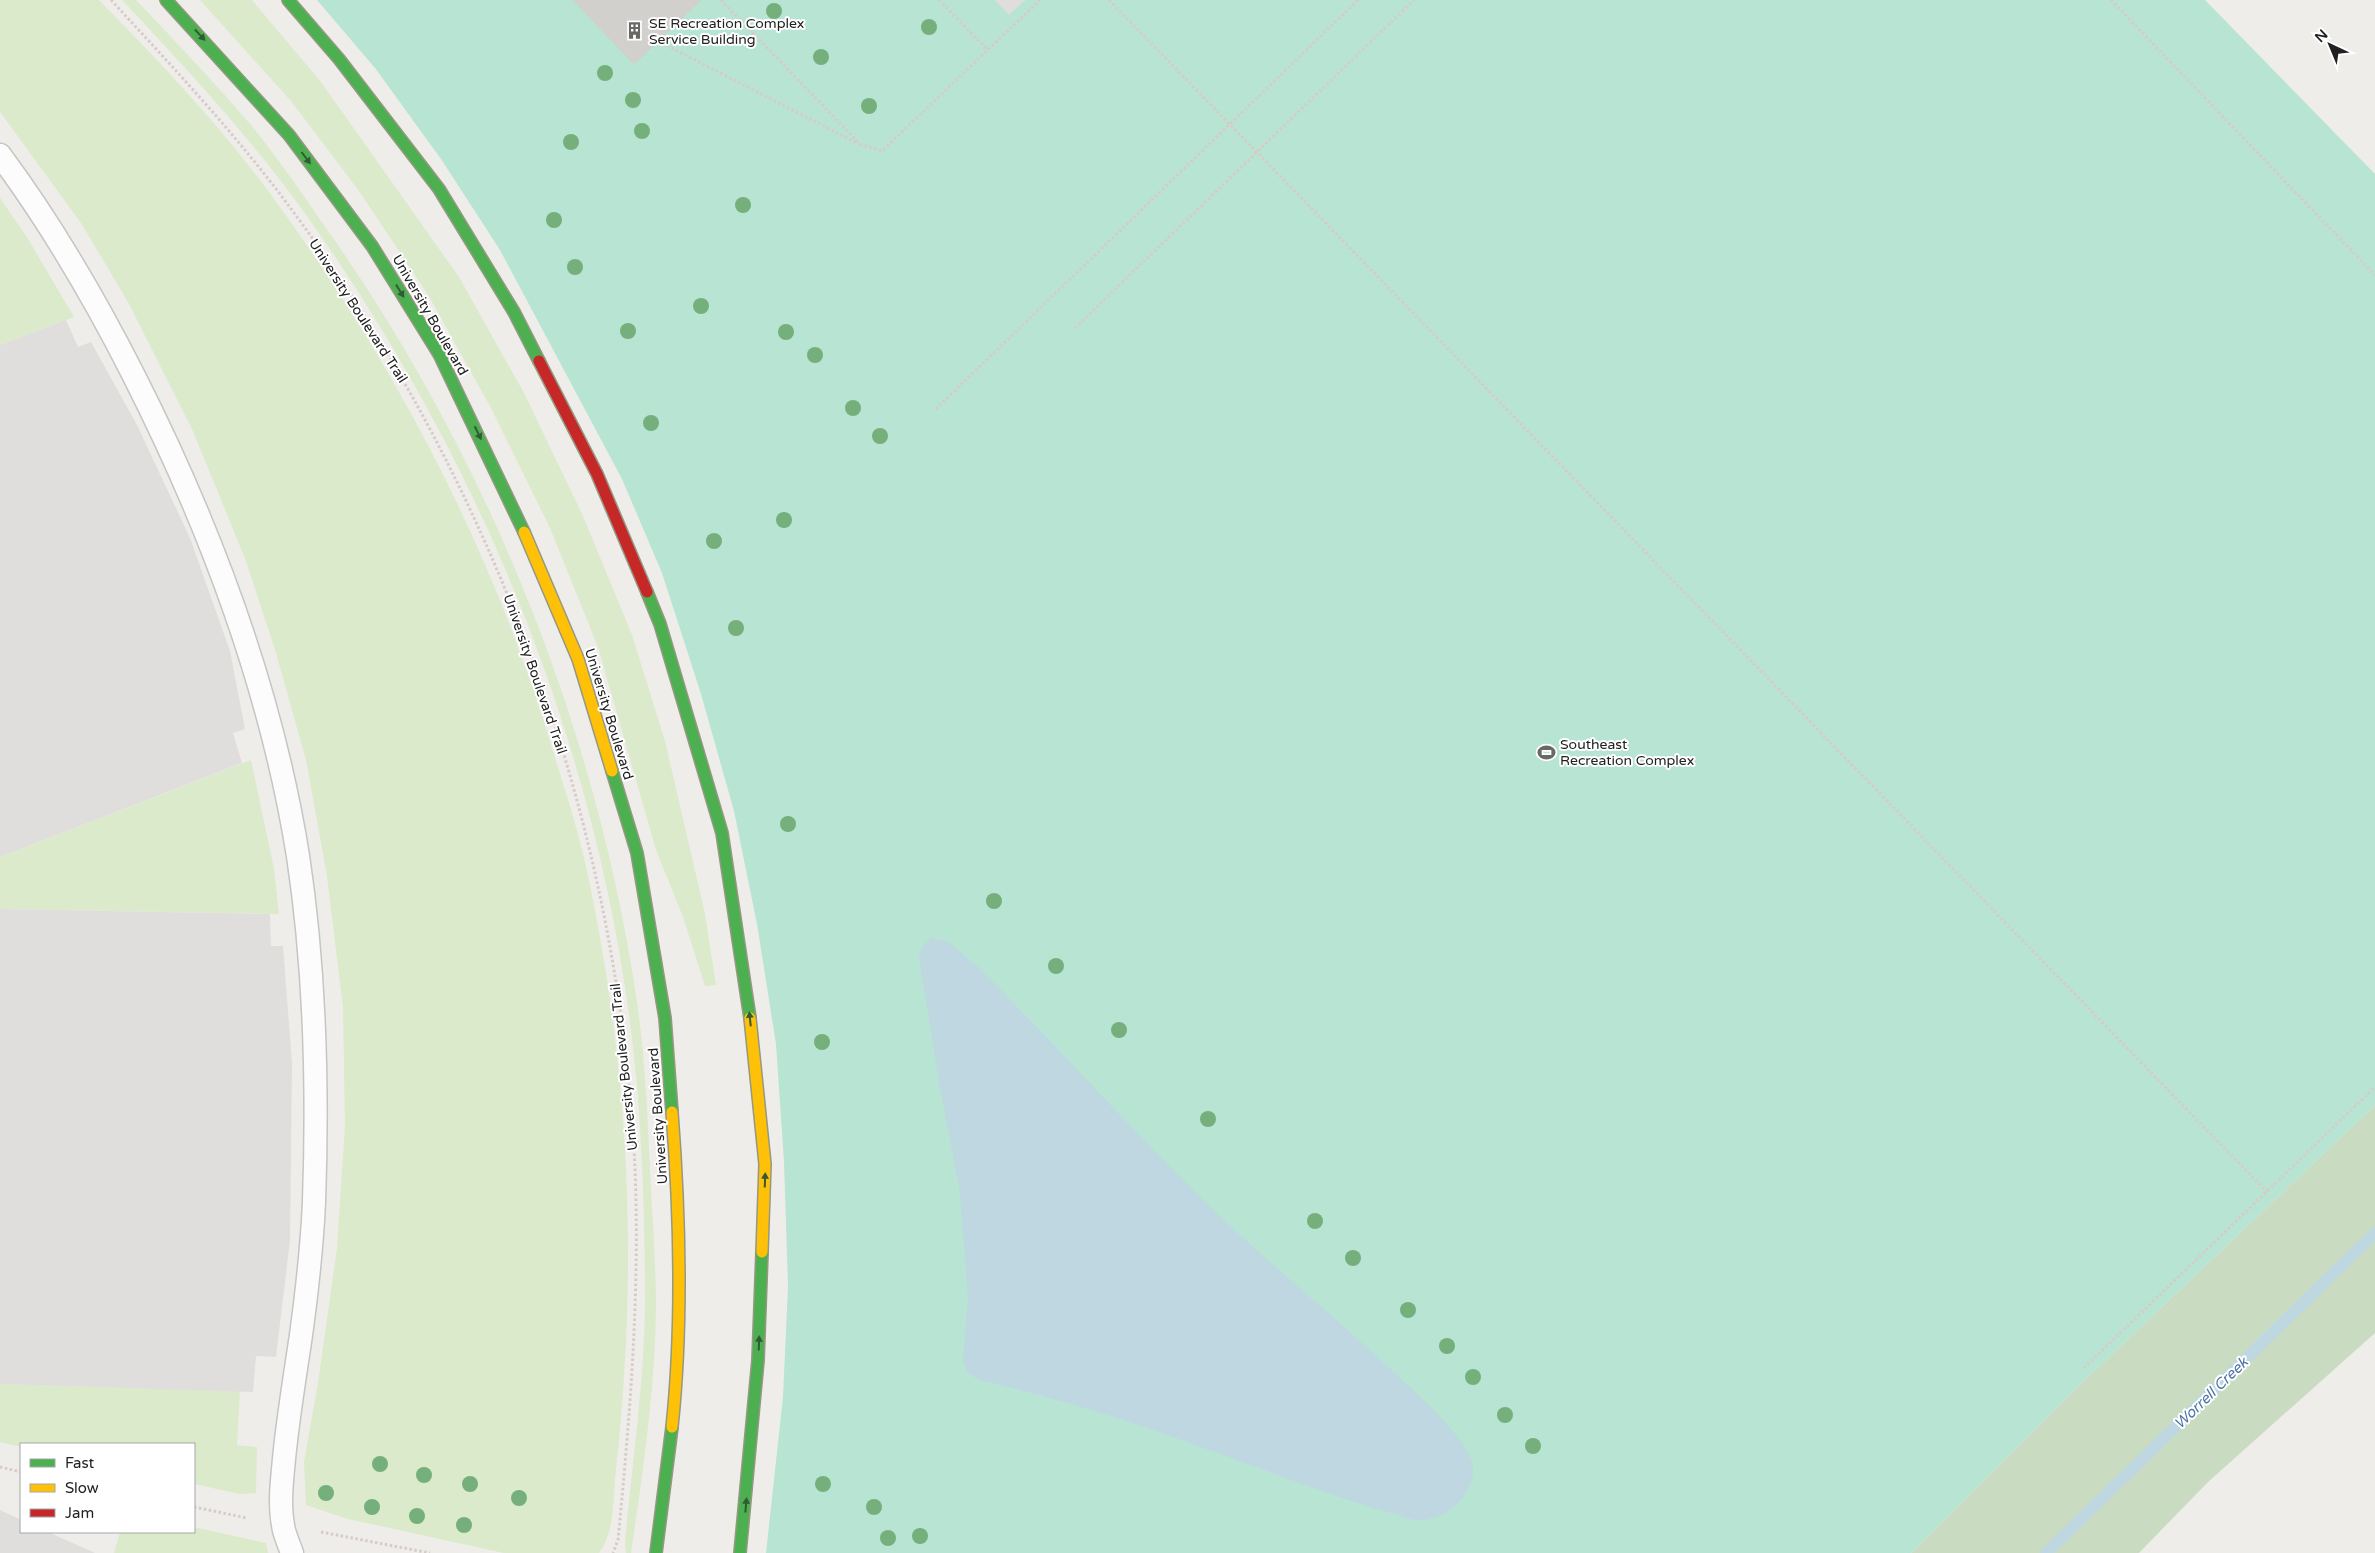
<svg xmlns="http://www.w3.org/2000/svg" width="2375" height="1553" font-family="'Varela Round',sans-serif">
  <rect width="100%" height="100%" fill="#efedea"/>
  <path fill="#daeacb" d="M0 0H99C159 61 218 123 269 192 397 366 495 553 556 761 568 799 580 837 588 876 619 1021 632 1169 627 1317 625 1372 621 1425 615 1479 613 1503 614 1533 599 1553H504L348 1519 306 1505 304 1462 318 1383 337 1248 345 1126 343 1008 327 876 306 760 276 653 246 561 192 429 128 302 81 223 0 112Z
    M122 0H136C175 41 214 82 251 125 280 160 305 198 331 235 489 461 597 729 637 1002 646 1064 648 1127 651 1189 653 1228 656 1268 656 1308 655 1390 643 1472 631 1553H626L625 1542C632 1464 644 1385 645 1306 645 1234 643 1159 637 1086 609 772 487 467 304 212 249 136 186 68 122 0Z
    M200 0H252L321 82 459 277 524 393 583 516 632 635 665 741 705 914 716 985 705 986 683 917 656 850 598 647 550 528 491 408 427 293 359 191 291 101Z
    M0 198 28 239 74 317 0 345Z
    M251 760 274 869 279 914 0 909V857Z
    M0 1384 240 1391 237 1445 257 1447 256 1493 240 1494 194 1484V1444H21V1447L0 1442Z
    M194 1527 266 1543 268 1553H114L120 1532H194Z"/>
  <path fill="#c9dcc1" d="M2375 1105V1333L2208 1482 2139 1553H1911L2089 1376Z"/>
  <path fill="#b7e4d3" d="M317 0H2205L2375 174V1105L2089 1376 1911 1553H766L783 1397 788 1286 784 1162 776 1044 757 924 734 811 701 694 662 573 622 479 500 250 441 159 375 68Z"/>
  <path fill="#dfdedd" d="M995 0H1025L1009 15Z
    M66 320 78 347 91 342 137 425 190 538 230 651 245 729 233 733 242 763 0 857V345Z
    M0 909 270 914 271 946H283L292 1063 290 1240 276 1357 256 1356 253 1392 0 1384Z
    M0 1510 21 1520V1532H48L95 1553H0Z"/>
  <path fill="#bfd7e0" d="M932 938 948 942 977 966C1051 1040 1121 1118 1196 1193 1261 1258 1334 1315 1401 1379 1421 1398 1462 1434 1471 1460 1481 1488 1450 1519 1423 1520 1410 1521 1394 1513 1381 1510 1328 1494 1278 1475 1226 1456 1146 1426 1063 1399 979 1380L967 1372 963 1360 968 1298 960 1193 940 1087 919 957 923 945Z"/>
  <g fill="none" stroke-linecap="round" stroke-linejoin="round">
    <path stroke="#bfd7e0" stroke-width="12" d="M2046 1553 2375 1233"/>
  </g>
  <path fill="#d2d0cd" stroke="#d2cfcb" d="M573 0H701L634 64Z"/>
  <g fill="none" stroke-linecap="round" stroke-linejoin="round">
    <defs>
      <path id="lane" d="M0 155C52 225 95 299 134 376 211 528 271 687 298 856 315 968 318 1089 314 1202 312 1247 307 1291 301 1335 295 1376 288 1417 284 1459 282 1480 279 1504 283 1525 284 1534 289 1544 292 1553"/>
      <path id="fast" d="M166 0 289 135 372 246 439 354 524 532
        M288 0 339 59 439 189 514 312 539 361
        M647 592 660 624 722 833 750 1018
        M612 771 637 853 665 1018 672 1112
        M656 1553 672 1427
        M740 1553 758 1360 762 1252"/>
      <path id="slow" d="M524 532 578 659 612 771
        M750 1018 765 1164 762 1252
        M672 1427C683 1323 680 1216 672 1112"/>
      <path id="jam" d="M539 361 597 474 647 592"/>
    </defs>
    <use href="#lane" stroke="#c6c5c4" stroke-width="25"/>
    <use href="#fast" stroke="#959882" stroke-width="14"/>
    <use href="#slow" stroke="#959882" stroke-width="14"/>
    <use href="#jam" stroke="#959882" stroke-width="14"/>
    <path stroke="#d7cbc9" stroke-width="3" stroke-dasharray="2.5 2.5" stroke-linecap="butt" d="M111 0C170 64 230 128 283 198 492 476 619 820 635 1168 640 1293 630 1416 618 1540L613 1553
      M721 0 860 144 882 151 1040 0
      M939 0 988 50
      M1109 0 2267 1192
      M2111 0 2375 275
      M658 41 857 143
      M1075 328 1414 0
      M936 409 1358 0
      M2084 1368 2375 1087
      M0 1467 21 1472
      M194 1507 247 1518
      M321 1532 430 1553"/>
    <use href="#lane" stroke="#fdfcfc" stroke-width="22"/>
    <use href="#fast" stroke="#4caf50" stroke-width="11"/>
    <use href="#slow" stroke="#ffc107" stroke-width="11"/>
    <use href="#jam" stroke="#c62828" stroke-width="11"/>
  </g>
  <g fill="#75af7b">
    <circle cx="774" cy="11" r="8"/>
    <circle cx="929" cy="27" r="8"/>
    <circle cx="821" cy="57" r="8"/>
    <circle cx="605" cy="73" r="8"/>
    <circle cx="633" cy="100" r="8"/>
    <circle cx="869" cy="106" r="8"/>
    <circle cx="642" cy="131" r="8"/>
    <circle cx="571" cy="142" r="8"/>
    <circle cx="743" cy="205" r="8"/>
    <circle cx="554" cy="220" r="8"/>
    <circle cx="575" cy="267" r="8"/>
    <circle cx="701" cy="306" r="8"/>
    <circle cx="628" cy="331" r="8"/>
    <circle cx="786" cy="332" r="8"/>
    <circle cx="815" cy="355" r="8"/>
    <circle cx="853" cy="408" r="8"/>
    <circle cx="651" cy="423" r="8"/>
    <circle cx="880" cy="436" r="8"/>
    <circle cx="784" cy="520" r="8"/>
    <circle cx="714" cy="541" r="8"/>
    <circle cx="736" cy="628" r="8"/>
    <circle cx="788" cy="824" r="8"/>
    <circle cx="994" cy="901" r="8"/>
    <circle cx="1056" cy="966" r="8"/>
    <circle cx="1119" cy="1030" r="8"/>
    <circle cx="822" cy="1042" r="8"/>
    <circle cx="1208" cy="1119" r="8"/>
    <circle cx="1315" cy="1221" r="8"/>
    <circle cx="1353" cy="1258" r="8"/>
    <circle cx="1408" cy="1310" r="8"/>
    <circle cx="1447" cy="1346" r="8"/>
    <circle cx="1473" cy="1377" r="8"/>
    <circle cx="1505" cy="1415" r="8"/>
    <circle cx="1533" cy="1446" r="8"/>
    <circle cx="380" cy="1464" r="8"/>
    <circle cx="424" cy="1475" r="8"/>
    <circle cx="470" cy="1484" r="8"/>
    <circle cx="823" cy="1484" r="8"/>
    <circle cx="326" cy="1493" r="8"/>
    <circle cx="519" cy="1498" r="8"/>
    <circle cx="372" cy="1507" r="8"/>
    <circle cx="874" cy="1507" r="8"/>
    <circle cx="417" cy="1516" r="8"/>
    <circle cx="464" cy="1525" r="8"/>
    <circle cx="920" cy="1536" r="8"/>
    <circle cx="888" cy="1538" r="8"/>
  </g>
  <defs><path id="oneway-solid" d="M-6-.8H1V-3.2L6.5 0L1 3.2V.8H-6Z" transform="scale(1.25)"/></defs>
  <g fill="#325a34">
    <use href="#oneway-solid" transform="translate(200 35) rotate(47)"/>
    <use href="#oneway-solid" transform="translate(306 158) rotate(53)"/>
    <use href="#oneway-solid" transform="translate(400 291) rotate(58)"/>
    <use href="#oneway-solid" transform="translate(478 433) rotate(64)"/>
    <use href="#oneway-solid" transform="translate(750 1019) rotate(-96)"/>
    <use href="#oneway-solid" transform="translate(765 1180) rotate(-88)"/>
    <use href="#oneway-solid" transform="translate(759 1343) rotate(-88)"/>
    <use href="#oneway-solid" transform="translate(746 1505) rotate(-85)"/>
  </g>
  <defs>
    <symbol id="building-bare" viewBox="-9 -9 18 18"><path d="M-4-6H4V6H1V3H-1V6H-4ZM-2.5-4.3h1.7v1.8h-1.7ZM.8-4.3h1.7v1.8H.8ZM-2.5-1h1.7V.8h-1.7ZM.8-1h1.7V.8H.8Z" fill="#696867" stroke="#fff" stroke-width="2.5" paint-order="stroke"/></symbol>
    <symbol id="stadium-bare" viewBox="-9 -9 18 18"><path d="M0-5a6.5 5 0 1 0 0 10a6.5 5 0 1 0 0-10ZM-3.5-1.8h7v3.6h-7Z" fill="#696867" stroke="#fff" stroke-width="2.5" paint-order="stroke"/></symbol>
  </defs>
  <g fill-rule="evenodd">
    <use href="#building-bare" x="622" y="18" width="25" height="25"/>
    <use href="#stadium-bare" x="1534" y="740" width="25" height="25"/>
  </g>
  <g text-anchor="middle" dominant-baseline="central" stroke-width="4" stroke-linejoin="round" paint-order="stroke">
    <g font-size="14" fill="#212121" stroke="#fff" text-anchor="start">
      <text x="649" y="23">SE Recreation Complex<tspan x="649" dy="16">Service Building</tspan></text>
      <text x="1560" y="744">Southeast<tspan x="1560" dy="16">Recreation Complex</tspan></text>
    </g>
    <g font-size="14" fill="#212121" stroke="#fff">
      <text transform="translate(358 311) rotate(57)">University Boulevard Trail</text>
      <text transform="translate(430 315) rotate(60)">University Boulevard</text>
      <text transform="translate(535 674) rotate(71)">University Boulevard Trail</text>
      <text transform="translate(609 714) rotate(73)">University Boulevard</text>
      <text transform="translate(624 1067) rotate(-96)">University Boulevard Trail</text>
      <text transform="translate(658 1116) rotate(-94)">University Boulevard</text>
    </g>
    <g font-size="15" font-style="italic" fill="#4d74a5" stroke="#fff">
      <text transform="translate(2211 1393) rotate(-44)">Worrell Creek</text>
    </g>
  </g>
  <rect x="20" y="1443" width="175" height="90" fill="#ffffff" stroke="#a6a6a6"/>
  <rect x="30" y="1459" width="25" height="8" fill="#4caf50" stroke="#a6a6a6"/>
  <text x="65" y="1468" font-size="15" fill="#212121">Fast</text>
  <rect x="30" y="1484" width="25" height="8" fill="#ffc107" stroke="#a6a6a6"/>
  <text x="65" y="1493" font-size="15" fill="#212121">Slow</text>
  <rect x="30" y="1509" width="25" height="8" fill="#c62828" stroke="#a6a6a6"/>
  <text x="65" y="1518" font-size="15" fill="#212121">Jam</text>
  <g transform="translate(2330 45) rotate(316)" stroke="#ffffff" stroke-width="4" paint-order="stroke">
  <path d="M0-4L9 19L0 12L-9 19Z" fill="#212121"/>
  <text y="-8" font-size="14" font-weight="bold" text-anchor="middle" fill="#212121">N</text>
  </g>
</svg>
